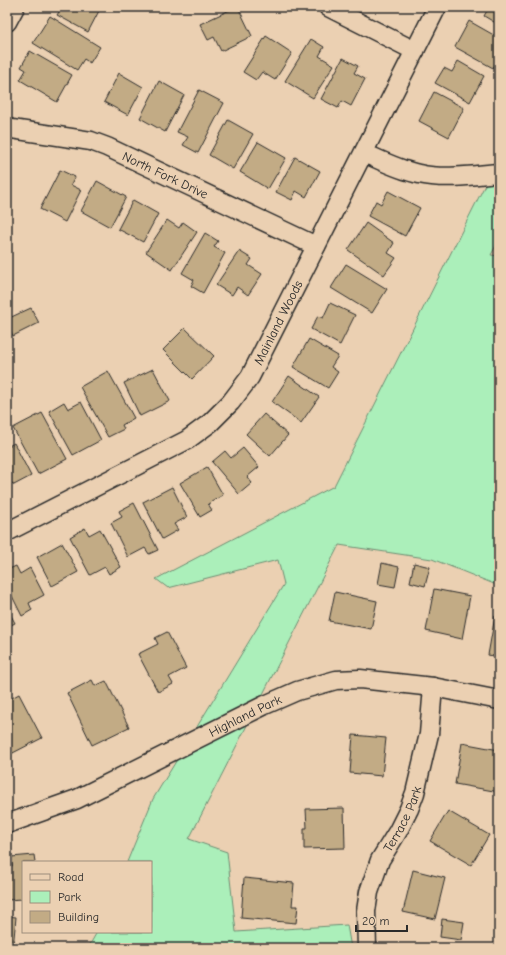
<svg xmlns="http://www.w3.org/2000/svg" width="506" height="955" font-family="'Comic Neue',sans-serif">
  <rect width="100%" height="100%" fill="#ebd0b2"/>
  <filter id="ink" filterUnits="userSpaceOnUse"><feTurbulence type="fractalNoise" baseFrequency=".025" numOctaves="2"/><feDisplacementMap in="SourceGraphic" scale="8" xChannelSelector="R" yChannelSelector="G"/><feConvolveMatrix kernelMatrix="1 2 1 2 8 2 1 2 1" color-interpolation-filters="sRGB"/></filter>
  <g filter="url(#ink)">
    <path fill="#abefba" stroke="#6b8d72" d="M499 157V240L491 255 499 256V586L432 559 339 545 189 839 227 852 236 932 347 925 351 948H88L97 932H151V862H127L153 799 284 584 278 560 168 588 156 579 334 486Z"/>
    <path fill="#c2ab85" stroke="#2b2b2b" d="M62 7H101L88 32 57 15Z
      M236 7H238L252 36 221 51 214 37 208 40 200 24Z
      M489 7H499V25L484 16Z
      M50 16 100 47 90 63 84 59 77 70 33 43Z
      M469 21 499 38V58L493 68 455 47Z
      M266 36 292 53 275 80 262 72 256 80 243 72Z
      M311 39 324 47 319 56 334 65 313 98 285 81Z
      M30 51 72 75 57 102 20 80 26 70 21 67Z
      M343 58 358 66 354 73 365 79 351 106 342 101 338 108 321 99Z
      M458 61 484 76 470 102 435 83 444 68 452 72Z
      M119 73 143 87 128 115 104 102Z
      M159 81 184 95 165 132 140 118Z
      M199 90 224 103 198 153 183 145 188 137 177 132Z
      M434 92 464 108 449 137 419 121Z
      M228 120 253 134 233 169 209 155Z
      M258 142 286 158 268 189 240 172Z
      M295 157 320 171 306 197 296 191 292 200 276 192Z
      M60 170 75 177 71 185 81 190 65 222 40 209Z
      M97 181 126 197 110 227 81 211Z
      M388 191 420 208 405 236 368 216 376 201 381 204Z
      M133 200 158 214 143 242 118 229Z
      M167 220 179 228 183 222 197 232 172 270 146 252Z
      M366 223 394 243 388 253 396 258 384 275 348 250Z
      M205 233 218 241 214 247 225 253 203 293 191 286 194 280 182 273Z
      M239 251 252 259 248 265 262 274 248 295 237 287 232 295 216 285Z
      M346 264 387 289 372 313 331 288Z
      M330 303 355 315 340 345 311 329 318 316 323 318Z
      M31 308 39 323 13 336 7 323V319Z
      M185 328 214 356 192 379 163 350Z
      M309 339 338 356 331 367 338 372 328 388 293 367Z
      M153 369 170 401 140 416 124 383Z
      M108 371 134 418 122 425 124 429 108 437 80 387Z
      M289 376 319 397 301 423 272 402Z
      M64 402 68 409 81 402 101 440 73 455 49 411Z
      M42 413 67 459 38 474 13 428Z
      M264 414 288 435 270 456 246 434Z
      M14 443 31 476 14 485 13 483 7 486V447Z
      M243 448 259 467 247 477 252 483 239 494 212 462 225 451 231 458Z
      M207 467 223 495 208 504 212 510 200 517 180 483Z
      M172 487 187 517 174 524 178 530 162 539 143 502Z
      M134 503 158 550 149 554 145 548 128 557 111 523 122 517 119 511Z
      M85 528 89 535 100 529 121 567 109 574 105 567 90 575 70 537Z
      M62 543 78 572 52 586 37 557Z
      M382 563 399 567 395 587 378 584Z
      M414 563 430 567 425 586 410 582Z
      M16 566 20 574 30 568 44 595 29 603 32 610 22 616 7 586V570Z
      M434 589 470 596 462 639 426 631Z
      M335 592 377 601 371 629 329 621Z
      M7 608 15 623 7 627Z
      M495 616 499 617V657L488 655Z
      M167 632 186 668 169 677 173 684 158 692 138 654 158 644 155 638Z
      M92 680 95 686 106 681 129 727 92 745 67 693Z
      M7 693 10 699 19 694 42 738 7 756Z
      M353 735 386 738 382 776 350 773Z
      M462 743 499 750V792L455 784Z
      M344 808 345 848 304 849V828H307L306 809Z
      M448 811 489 835 471 865 430 841Z
      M34 855 35 862H23V899L7 900V867L12 866 11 857Z
      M413 870 445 878 435 919 403 912Z
      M244 878 294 883 292 906H298L296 923 241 918Z
      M7 916 16 917 13 948H7Z
      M442 919 464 922 461 940 440 937Z"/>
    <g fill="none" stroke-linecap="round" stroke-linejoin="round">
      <defs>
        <g id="street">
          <path d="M328 7 415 51"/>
          <path d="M7 22 15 7"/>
          <path id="s1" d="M7 127 12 129 91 141 107 147 316 246"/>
          <path d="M364 153C382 161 399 170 419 174 445 180 473 175 499 173"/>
          <path id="s2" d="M7 532 187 440 210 423 231 402 250 377 437 7"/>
          <path id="s3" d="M7 824 77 799 265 705 297 691 336 680 360 679 433 687 499 700"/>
          <path id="s4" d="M367 948 366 911 369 892 380 860 398 831 409 809 415 793 429 734 433 687"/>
        </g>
      </defs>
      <use href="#street" stroke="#2b2b2b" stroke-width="21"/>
      <use href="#street" stroke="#ebd0b2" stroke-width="18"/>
    </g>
  </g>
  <g text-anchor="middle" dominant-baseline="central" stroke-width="3" stroke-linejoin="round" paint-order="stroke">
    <g font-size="13" fill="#2b2b2b" stroke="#ebd0b2">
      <text stroke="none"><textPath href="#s1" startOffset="167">North Fork Drive</textPath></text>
      <text stroke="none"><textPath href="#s2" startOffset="353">Mainland Woods</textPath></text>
      <text stroke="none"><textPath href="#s3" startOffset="262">Highland Park</textPath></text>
      <text stroke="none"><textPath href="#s4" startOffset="137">Terrace Park</textPath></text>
    </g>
  </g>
  <rect width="506" height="955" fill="none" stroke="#ebd0b2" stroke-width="24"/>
  <rect x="12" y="12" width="482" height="931" fill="none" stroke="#2b2b2b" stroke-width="1.5" filter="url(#ink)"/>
  <rect x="22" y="861" width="130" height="72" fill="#ebd0b2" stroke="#9e8e7c"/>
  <rect x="30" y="874" width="20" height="6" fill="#ebd0b2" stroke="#9e8e7c"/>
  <text x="58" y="881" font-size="12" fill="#2b2b2b">Road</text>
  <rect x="30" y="891" width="20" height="12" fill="#abefba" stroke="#9e8e7c"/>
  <text x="58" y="901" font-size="12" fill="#2b2b2b">Park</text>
  <rect x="30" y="911" width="20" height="12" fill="#c2ab85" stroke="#9e8e7c"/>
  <text x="58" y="921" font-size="12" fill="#2b2b2b">Building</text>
  <path d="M356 925v6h51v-6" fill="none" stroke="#2b2b2b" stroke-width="2"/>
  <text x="362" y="925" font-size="12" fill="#2b2b2b" stroke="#ebd0b2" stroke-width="3" paint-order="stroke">20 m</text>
</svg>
